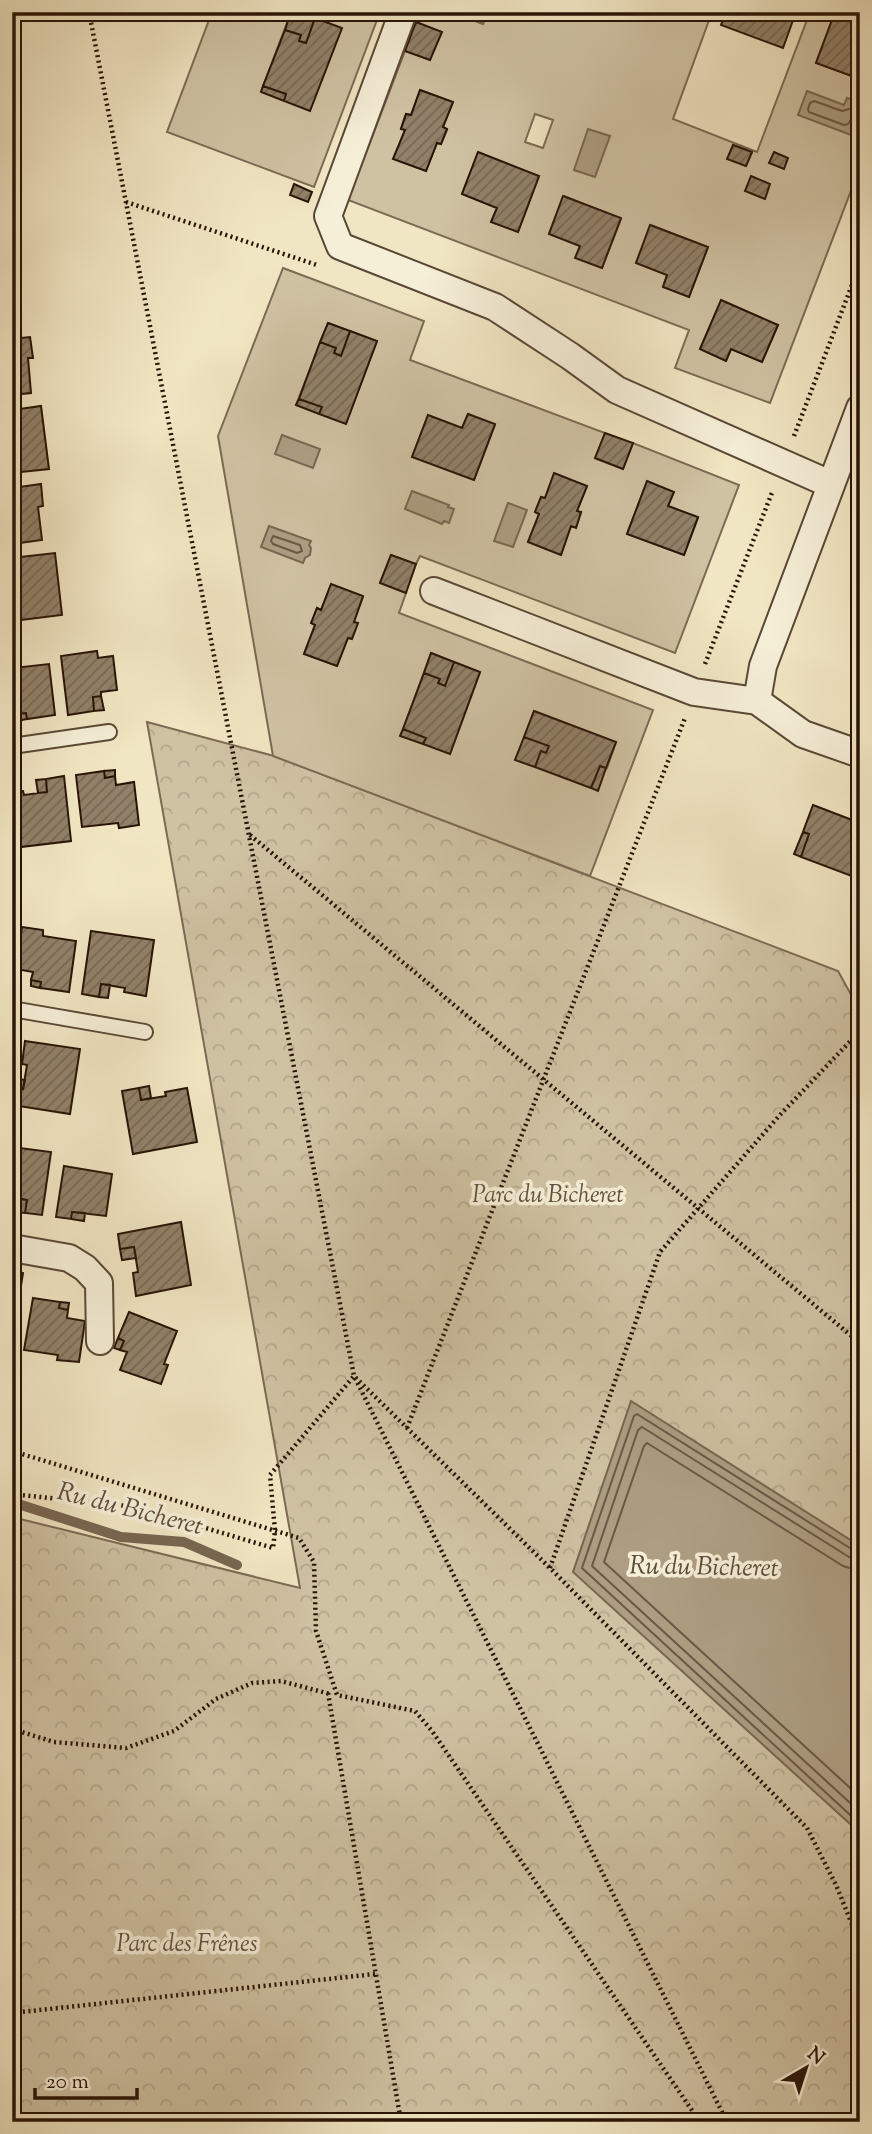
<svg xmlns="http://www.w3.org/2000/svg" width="872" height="2134" font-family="'Sorts Mill Goudy',serif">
  <defs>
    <pattern id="forest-crowns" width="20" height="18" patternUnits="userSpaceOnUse" patternTransform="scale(1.75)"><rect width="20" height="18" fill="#cfc2a3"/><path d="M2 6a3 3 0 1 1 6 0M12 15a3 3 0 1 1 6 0" fill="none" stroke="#b2a68b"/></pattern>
    <pattern id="building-hatch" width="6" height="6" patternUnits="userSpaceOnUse" patternTransform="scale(1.75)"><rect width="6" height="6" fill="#918169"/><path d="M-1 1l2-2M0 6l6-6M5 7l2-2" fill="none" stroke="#766854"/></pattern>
  </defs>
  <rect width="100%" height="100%" fill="#f1e6c3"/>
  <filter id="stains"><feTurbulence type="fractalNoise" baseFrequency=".00286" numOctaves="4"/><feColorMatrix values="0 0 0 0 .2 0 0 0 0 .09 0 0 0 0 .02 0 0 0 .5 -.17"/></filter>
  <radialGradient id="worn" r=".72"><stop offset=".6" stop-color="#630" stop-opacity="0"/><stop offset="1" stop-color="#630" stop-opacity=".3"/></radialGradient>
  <path fill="url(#forest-crowns)" stroke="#7c6a55" stroke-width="2" d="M147 722 274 756 838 971 860 1011V2122H12V1517L300 1588Z"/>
  <path fill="#cfc2a3" stroke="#7c6a55" stroke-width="2" fill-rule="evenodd" d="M212 12H291L261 92 299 12H380L314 187 167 132Z
    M420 12H453L483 24 488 12H555L575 20 578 12H684L696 17 698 12H712L673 119 757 152 810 12H835L816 63 860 79V103L847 98 851 135 860 113V167L770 403 675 368 689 330 348 200 405 51 430 60 441 32 416 22ZM420 90 453 102 443 127 447 130 441 144 437 143 426 171 394 159 405 130 401 128 406 114 411 115ZM535 114 553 120 543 148 525 142ZM733 145 752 152 746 166 728 159ZM478 153 539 176 518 232 491 222 497 208 462 194ZM564 196 621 219 602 268 576 258 580 246 549 234ZM651 225 708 247 689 297 663 287 667 275 636 263ZM721 301 778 325 762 362 731 349 726 361 700 349Z
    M283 268 424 321 410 360 605 433 596 459 623 469 633 443 739 485 675 653 420 556 416 564 391 555 380 583 406 593 399 613 653 710 590 876 273 756 218 436ZM328 323 377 341 346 423 296 405ZM468 414 495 425 474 480 412 457 428 415 462 428ZM554 474 587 486 577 511 581 513 576 527 571 526 561 555 528 542 539 514 535 512 541 497 545 498ZM647 482 673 492 668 506 698 518 684 555 627 534ZM331 585 363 597 337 666 304 654 315 625 312 623 317 608 321 610ZM431 653 480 672 450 754 401 735ZM534 711 616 742 607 768 591 788 516 760Z"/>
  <path fill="#ad9e83" stroke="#786651" stroke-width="2" d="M453 12H488L483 24Z
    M807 91 844 105 847 98 860 103V113L851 135 798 115Z
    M588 129 610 136 595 177 574 170Z
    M282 435 320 449 313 468 275 454Z
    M412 491 449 505 448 507 454 509 449 523 444 521 442 524 405 509Z
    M508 503 527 510 513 547 494 541Z
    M269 526 311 541 309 545 311 548 310 555 305 558 303 563 261 547Z
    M631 1401 860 1546V1833L573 1572Z"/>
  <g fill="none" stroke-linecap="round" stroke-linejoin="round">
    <path stroke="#6a5845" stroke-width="2" d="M814 101 842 111 853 108 856 112 848 124 844 125 809 112 808 109 810 103Z
      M273 536 300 545 302 551 297 553 273 544 271 541Z
      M860 1551 853 1550 637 1414 634 1416 582 1568 860 1824
      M860 1560 849 1557 642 1427 638 1430 592 1566 860 1812
      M860 1571 843 1566 647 1443 644 1446 604 1562 860 1797"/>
    <path stroke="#786651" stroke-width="10" d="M12 1502 121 1537 184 1542 237 1565"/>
  </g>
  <path fill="url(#building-hatch)" stroke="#281307" stroke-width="2" d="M291 12H299L315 18 306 43 299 41 301 35 285 30Z
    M726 12H796L783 48 721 25Z
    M835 12H841L860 19 858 35 860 36V79L816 63Z
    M315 18 342 28 310 111 284 101 286 94 263 86 285 30 301 35 299 41 306 43Z
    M416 22 442 32 430 60 405 51Z
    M263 86 286 94 284 101 261 92Z
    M420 90 453 102 443 127 447 129 441 144 437 143 426 171 393 159 405 130 401 129 406 114 411 115Z
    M733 145 752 152 746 166 727 159Z
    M478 152 539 176 518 232 491 222 497 208 462 194Z
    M774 152 788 158 784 169 769 163Z
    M751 176 770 184 765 199 745 191Z
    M294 184 312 192 308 202 290 195Z
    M563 196 621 218 602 268 575 258 580 246 549 234Z
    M650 225 708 247 689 297 663 287 667 275 636 263Z
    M12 286 19 292 12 300Z
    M721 300 778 325 762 362 731 349 726 361 700 349Z
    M328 323 350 331 341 356 334 353 336 348 320 342Z
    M350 331 377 341 346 424 319 414 322 407 299 399 320 342 336 348 334 353 341 356Z
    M30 337 33 358H28L31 393 12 395V339Z
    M299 399 322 407 319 414 296 405Z
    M41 406 49 469 12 473V410Z
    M468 414 495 424 474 480 412 457 428 415 462 428Z
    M605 433 633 443 623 469 595 458Z
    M554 473 587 486 577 511 581 512 576 528 571 526 561 555 528 542 539 514 535 512 541 497 545 498Z
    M647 481 674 492 668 506 698 517 684 555 627 534Z
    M41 484 43 506 38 507 42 540 12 544V488Z
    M55 553 62 615 12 621V558Z
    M391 555 416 564 406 593 380 583Z
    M331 584 363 596 354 622 358 623 352 639 348 638 337 666 304 654 315 625 311 623 317 608 321 610Z
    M97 651 98 658 113 656 117 690 101 692V696L93 697 94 711 68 715 61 656Z
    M431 653 454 662 445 686 438 683 440 679 424 673Z
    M454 662 480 672 450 754 423 744 426 738 403 729 424 673 440 679 438 683 445 686Z
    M13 663 14 668 49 664 55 715 27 719 26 713 17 714 16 707H12Z
    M101 696 104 710 94 711 93 697Z
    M534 711 616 742 606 768 600 766 591 788 535 767 541 751 546 753 549 746 524 737Z
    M26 713 27 719 17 721V714Z
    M403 729 426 738 423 744 400 736Z
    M524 737 549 746 546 753 541 751 535 767 515 760Z
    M600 766 606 768 598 791 591 788Z
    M115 770V776L105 778 104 771Z
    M104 771 105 778 115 776 116 785 134 782 139 825 119 828 118 823 82 827 76 775Z
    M64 776 71 841 12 848V792L23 791 24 795 47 792 46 779Z
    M46 779 47 792 38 793 36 780Z
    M813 805 860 823V871L857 878 801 857 809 834 803 832Z
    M803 832 809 834 801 857 794 854Z
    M22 927 43 930V936L76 941 69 992 40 988 41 982 31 980 33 972 16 969Z
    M91 931 154 940 146 996 124 992 125 988 101 984 99 997 82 994Z
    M31 980 41 982 40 988 31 986Z
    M101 984 110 985 108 998 99 997Z
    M25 1041 80 1049 70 1114 12 1105V1087L23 1089 27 1065 22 1064Z
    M12 1078 25 1080 23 1089 12 1087Z
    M149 1086 151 1098 141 1100 139 1088Z
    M139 1088 141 1100 166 1096 165 1092 187 1088 197 1142 133 1154 122 1091Z
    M12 1147 51 1152 42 1215 25 1213 27 1200 12 1198Z
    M64 1166 112 1174 106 1216 72 1212 71 1219 56 1217Z
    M18 1198 27 1200 25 1213 16 1212Z
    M72 1212 85 1213 84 1221 71 1219Z
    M181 1222 191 1285 136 1296 133 1273 138 1272 134 1247 120 1249 118 1234Z
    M134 1247 136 1258 122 1260 120 1249Z
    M12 1271 23 1273 13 1336H12Z
    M33 1298 60 1302 59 1308 68 1310 67 1318 85 1321 79 1362 57 1360 58 1355 24 1350Z
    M60 1302 69 1303 68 1310 59 1308Z
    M129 1312 177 1331 164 1364 168 1365 161 1384 120 1370 127 1352 120 1350 124 1341 118 1338Z
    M118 1338 124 1341 120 1350 114 1348Z"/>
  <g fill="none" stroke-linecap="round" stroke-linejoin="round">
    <defs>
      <path id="service" d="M12 746 109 732
        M12 1009 145 1032"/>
      <path id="minor" d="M403 12 328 216 340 246 495 307 570 356 617 390 830 484
        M860 408 763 666 757 701 803 734 860 754
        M434 591 694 692 757 701
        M12 1248 69 1258 85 1268 99 1283 100 1341"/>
    </defs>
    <use href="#service" stroke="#5a4836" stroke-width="18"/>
    <use href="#minor" stroke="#5a4836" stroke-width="30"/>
    <path stroke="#281307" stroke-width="4.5" stroke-dasharray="2 3.5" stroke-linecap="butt" d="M89 12 354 1376 550 1568 807 1828 836 1885 860 1944
      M126 202 317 265
      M794 436 860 264
      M705 664 773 490
      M250 835 860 1343
      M407 1428 685 718
      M12 1451 299 1538 314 1562 316 1631 337 1695 415 1711 432 1731 700 2122
      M12 1494 135 1507 273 1548 275 1531 270 1475 354 1376 727 2122
      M550 1568 660 1252 779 1116 860 1031
      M328 1693 401 2122
      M12 1729 54 1742 126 1748 174 1731 216 1699 252 1683 281 1681 330 1694
      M12 2013 375 1974"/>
    <use href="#service" stroke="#f6efd8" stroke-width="14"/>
    <use href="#minor" stroke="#f6efd8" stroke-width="26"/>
  </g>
  <g text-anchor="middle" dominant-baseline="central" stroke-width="7" stroke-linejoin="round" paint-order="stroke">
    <g font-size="24" font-style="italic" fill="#62503e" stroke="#f6efd8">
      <text x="548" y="1196">Parc du Bicheret</text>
      <text x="187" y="1945">Parc des Frênes</text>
    </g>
    <g font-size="26" font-style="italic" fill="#5d4b39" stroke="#f6efd8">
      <text transform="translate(130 1510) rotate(14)">Ru du Bicheret</text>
      <text transform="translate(704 1568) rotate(1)">Ru du Bicheret</text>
    </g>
  </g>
  <rect width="872" height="2134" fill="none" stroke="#f1e6c3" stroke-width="42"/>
  <rect x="14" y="14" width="844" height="2106" fill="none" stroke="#281307" stroke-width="3.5"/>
  <rect x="21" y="21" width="830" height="2092" fill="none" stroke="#281307" stroke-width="2"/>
  <g transform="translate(806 2068) rotate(39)" stroke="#f6efd8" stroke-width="5" paint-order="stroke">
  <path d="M0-5L12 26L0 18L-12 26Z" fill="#281307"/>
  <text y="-10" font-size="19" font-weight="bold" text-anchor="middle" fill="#281307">N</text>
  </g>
  <path d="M35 2088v10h102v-10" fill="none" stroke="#281307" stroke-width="3.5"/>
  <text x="46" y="2088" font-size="21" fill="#281307" stroke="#f6efd8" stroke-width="5" paint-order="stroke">20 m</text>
  <rect width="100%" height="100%" filter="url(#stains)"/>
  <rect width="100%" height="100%" fill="url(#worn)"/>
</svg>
